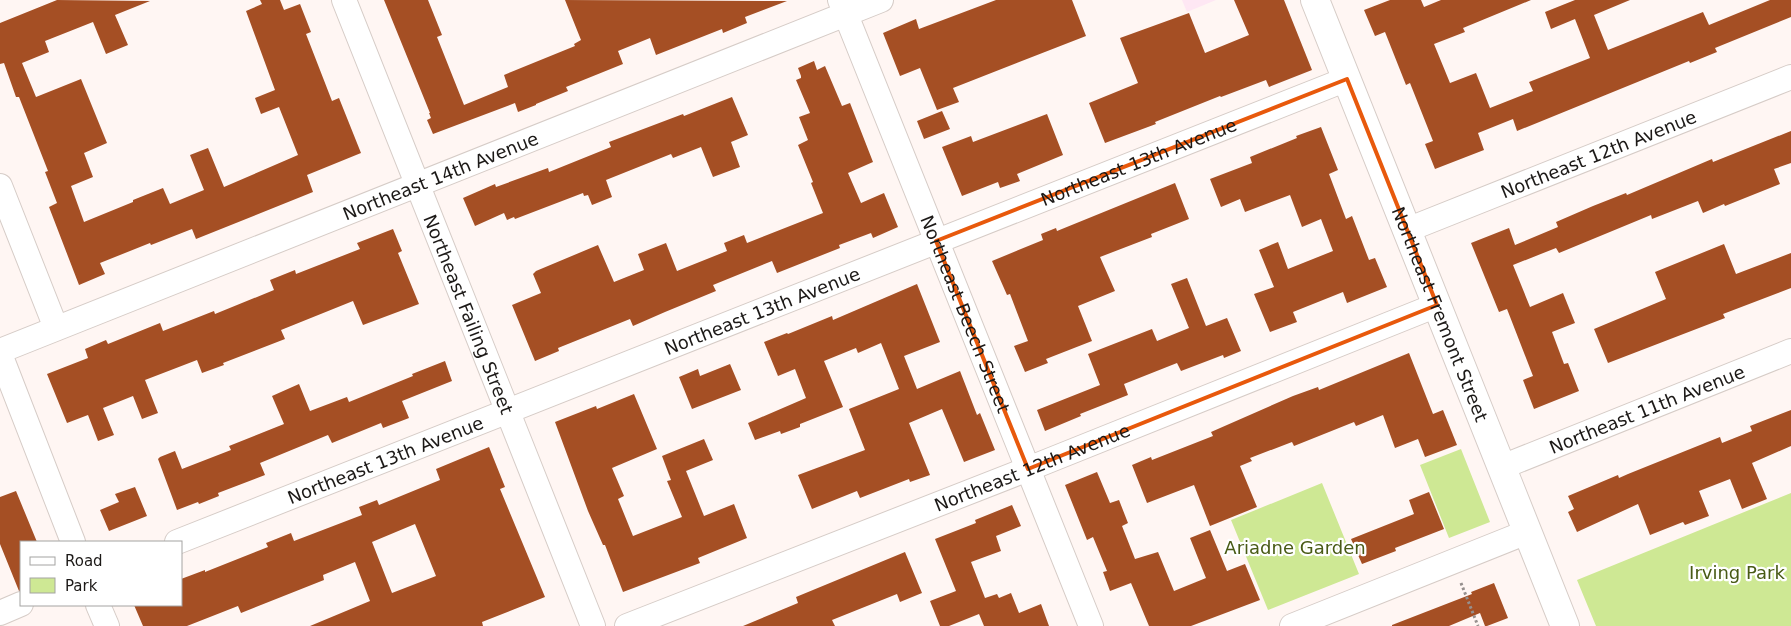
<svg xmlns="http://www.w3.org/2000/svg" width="1791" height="626" font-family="'DejaVu Sans',sans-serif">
  <rect width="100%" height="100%" fill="#fff6f3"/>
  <path fill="#fee7f3" d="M1182 0H1216L1187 12Z"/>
  <path fill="#cee894" d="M1461 449 1490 522 1449 538 1420 465Z
    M1322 483 1359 574 1268 610 1231 520Z
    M1791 493V626H1596L1577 580Z"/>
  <path fill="#a54f24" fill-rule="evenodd" d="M57 0 150 1 115 15 128 45 106 54 93 22 45 41 49 52 22 63 36 97 81 79 107 143 84 153 93 177 71 186 84 222 133 202V200L163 188 170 204 204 190 190 155 208 148 224 187 298 155 279 107 261 114 255 98 275 90 246 11 262 4 260 0H280L284 10 300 4 311 32 306 34 332 101 339 98 361 153 307 175 313 192 196 239 192 229 151 245 150 243 100 263 105 274 79 285 49 207 57 203 45 172 48 171 19 97H16L4 63 0 64V23Z
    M384 0H428L442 35 437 37 464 105 508 87 504 75 575 46 574 44 581 40 565 0 787 1 745 17 747 23 723 33 722 29 656 55 650 38 618 51 623 64 566 87 568 91 536 104V105L518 112 515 103 433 134 427 120 431 118 429 113H430Z
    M996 0H1072L1086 36 953 88 959 102 937 110 920 68 900 76 883 33 916 19 919 29Z
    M1234 0H1284L1312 70 1269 87 1266 80 1221 97 1220 96 1155 122 1156 124 1105 143 1089 103 1138 83 1120 38 1189 13 1205 53 1249 35Z
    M1390 0H1421L1424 7 1441 0H1531L1463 28 1465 32 1434 44 1450 83 1476 73 1490 108 1533 91 1529 82 1590 58 1575 19 1551 29 1545 12 1575 0H1630L1594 15 1608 50 1703 12 1709 25 1770 0H1791V17L1715 48 1717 52 1690 63 1689 61 1517 131 1513 119 1478 133 1484 150 1435 169 1425 144 1433 141 1410 83 1406 85 1385 32 1375 36 1364 10Z
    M814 61 817 70 825 66 842 106 850 103 873 162 848 173 861 203 884 193 898 227 873 238 871 233 839 245 840 248 777 273 772 261 713 285 716 291 665 312 633 326 630 319 558 348 559 351 535 361 512 305 541 293 533 274 536 271 598 245 614 282 644 270 638 254 666 243 677 271 727 251 724 243 744 235 747 243 823 213 811 183 813 182 798 145 808 140 799 117 810 113 796 80 801 78V76L798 68Z
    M732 97 748 135 731 142 740 167 713 177 701 147 673 158 671 154 606 180 612 197 592 205 588 195 584 196 583 193 515 219 514 217 507 220 504 213 475 226 463 198 495 184 496 187 548 168 549 172 611 147 609 142 683 114 684 116Z
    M942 111 950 129 924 139 917 121Z
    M1047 114 1063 155 1017 174 1020 181 1000 188 998 182 962 196 942 147 971 136 973 142Z
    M1321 127 1338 170 1329 174 1346 219 1352 216 1369 260 1375 258 1387 287 1347 303 1343 292 1293 312 1297 322 1270 332 1254 294 1274 287 1259 250 1278 242 1288 269 1333 251 1321 219 1302 227 1290 195 1245 212 1240 199 1221 207 1210 179 1252 163 1250 157 1297 138 1296 136Z
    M1791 131V163L1774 169 1780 184 1725 206 1724 204 1703 213 1698 201 1652 219 1651 215 1559 253 1556 248 1513 265 1530 307 1563 293 1575 323 1552 332 1564 364 1568 363 1579 391 1534 409 1523 380 1533 376 1507 309 1499 312 1471 243 1509 228 1515 245 1558 227 1556 222 1593 206 1626 193 1627 195 1712 159 1713 162Z
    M1175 183 1189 219 1151 234 1152 237 1100 257 1115 291 1078 306 1092 341 1046 359 1048 363 1025 372 1014 346 1028 341 1010 294 1007 295 992 261 1043 240 1041 234 1056 228 1057 231Z
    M393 229 402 251 398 253 419 304 363 325 353 301 281 330 285 339 223 363 224 365 202 373 197 360 145 380 158 413 142 419 133 396 103 408 114 435 98 441 88 415 67 423 47 374 88 358 85 349 106 340 108 344 160 323 163 331 214 311 215 314 274 290 270 280 295 270 296 274 360 249 357 243Z
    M1724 244 1736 274 1791 253V288L1723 314 1725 318 1608 363 1594 329 1666 299 1655 272Z
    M1187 278 1206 326 1227 318 1241 351 1224 358 1223 355 1181 371 1177 363 1124 384 1128 395 1080 414 1081 416 1045 431 1037 410 1100 385 1088 354 1152 329 1157 341 1189 328 1171 284Z
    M917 284 940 342 904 356 917 389 960 371 977 415 980 413 995 450 964 462 942 409 909 423 930 475 910 482 909 479 860 498 857 491 812 509 798 475 865 450 849 409 899 389 881 343 858 353 856 348 824 361 843 407 800 424V427L781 434 780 431 755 440 748 423 806 398 795 369 778 376 764 342 787 333 788 334 832 316 833 320Z
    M1409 353 1433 414 1443 410 1457 445 1425 457 1418 439 1395 448 1383 415 1356 426 1354 422 1294 446 1292 442 1250 458 1252 461 1240 466 1257 507 1210 526 1194 485 1147 503 1132 465 1151 457 1152 460 1213 436 1211 432 1293 396 1318 387 1319 390Z
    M445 361 452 381 402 401 409 418 383 428 381 423 332 443 328 435 260 463 265 475 218 493 219 496 199 504 198 502 177 510 158 459 160 457 175 451 182 469 231 450 229 446 284 424 272 396 299 384 310 411 347 397 349 402 413 376 412 374Z
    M730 364 741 390 692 409 679 377 698 369 700 376Z
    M634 394 657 449 612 468 624 496 618 499 633 536 682 517 667 481 671 480 662 456 704 439 713 460 686 471 704 516 734 504 747 538 698 558 700 563 623 592 605 545H603L588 511 555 422 596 406 597 409Z
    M1791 410V446L1752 463 1767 499 1742 509 1730 479 1699 491 1709 516 1685 525 1683 522 1650 535 1638 504 1577 532 1568 512 1574 509 1568 496 1618 475 1619 478 1628 474 1720 437 1722 443 1752 431 1750 426Z
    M489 447 505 487 500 489 545 597 482 622 483 626H310L370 601 355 562 323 575 324 580 241 613 238 606 187 626H143L134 605H181V579L205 570V572L268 547 266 543 291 533 294 541 362 515 359 507 377 500 379 505 440 480 436 469ZM415 524 436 576 392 593 372 542Z
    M1097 472 1110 503 1119 500 1128 523 1122 526 1135 559 1158 552 1174 591 1206 578 1190 538 1210 530 1227 571 1245 564 1260 600 1191 626H1149L1131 583 1110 591 1103 572 1107 571 1093 537 1087 540 1065 485Z
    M135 487 147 516 109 531 100 510 119 502 115 494Z
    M16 491 37 542H21V590L19 591 0 544V497Z
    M1429 492 1444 529 1395 548 1396 551 1362 564 1351 539 1414 514 1409 500Z
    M1012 505 1021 526 996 536 1001 551 971 562 985 598 997 594 999 598 1011 593 1019 613 1041 604 1049 626H984L979 614 949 626H940L930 601 956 591 935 539 976 523 975 520Z
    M905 552 922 593 900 602 897 594 832 620 835 626H743L798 603 796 597Z
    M1494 583 1508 618 1487 626H1485L1480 613 1449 626H1392V625L1472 594 1471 592Z"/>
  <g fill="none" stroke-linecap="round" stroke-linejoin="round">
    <defs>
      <g id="minor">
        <path id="s1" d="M344 0 593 626"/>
        <path id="s2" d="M840 0 1091 626"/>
        <path d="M0 186 56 328"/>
        <path id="s3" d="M1407 230 1791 77"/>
        <path id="s4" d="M0 351 881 0"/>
        <path d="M0 354 73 542"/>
        <path id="s5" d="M1502 467 1791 351"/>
        <path id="s6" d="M177 542 1347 79"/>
        <path d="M98 605 107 626"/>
        <path d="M0 613 21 604"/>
        <path id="s7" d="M627 626 1028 469 1437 305"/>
        <path d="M1292 626 1527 532"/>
      </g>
      <g id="secondary">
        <path id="s8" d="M1315 0 1565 626"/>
      </g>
    </defs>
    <use href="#minor" stroke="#d6ccc7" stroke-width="26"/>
    <use href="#secondary" stroke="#d6ccc7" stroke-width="30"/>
    <path stroke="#96908e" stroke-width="3" stroke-dasharray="2.5 2.5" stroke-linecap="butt" d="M1461 583 1478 626"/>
    <use href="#minor" stroke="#fff" stroke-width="24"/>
    <use href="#secondary" stroke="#fff" stroke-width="28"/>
  </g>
  <path fill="none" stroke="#e8590c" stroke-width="4" stroke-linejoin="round" d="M1347 79 1437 305 1028 469 936 241Z"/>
  <g text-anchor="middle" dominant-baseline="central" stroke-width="4.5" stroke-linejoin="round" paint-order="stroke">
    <g font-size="18" fill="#1c1917" stroke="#fff">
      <text stroke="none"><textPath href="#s3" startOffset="206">Northeast 12th Avenue</textPath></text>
      <text stroke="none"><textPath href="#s6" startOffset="1034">Northeast 13th Avenue</textPath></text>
      <text stroke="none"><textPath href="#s4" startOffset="474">Northeast 14th Avenue</textPath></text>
      <text stroke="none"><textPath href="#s6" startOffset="629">Northeast 13th Avenue</textPath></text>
      <text stroke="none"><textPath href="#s1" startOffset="338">Northeast Failing Street</textPath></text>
      <text stroke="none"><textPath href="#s2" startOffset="338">Northeast Beech Street</textPath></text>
      <text stroke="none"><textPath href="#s8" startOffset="338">Northeast Fremont Street</textPath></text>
      <text stroke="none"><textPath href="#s5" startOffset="156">Northeast 11th Avenue</textPath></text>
      <text stroke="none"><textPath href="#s6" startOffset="224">Northeast 13th Avenue</textPath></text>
      <text stroke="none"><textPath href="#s7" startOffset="435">Northeast 12th Avenue</textPath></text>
    </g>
    <g font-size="18" fill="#485a15" stroke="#fff">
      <text x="1295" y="547">Ariadne Garden</text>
      <text x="1737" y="572">Irving Park</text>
    </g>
  </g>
  <rect x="20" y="541" width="162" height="65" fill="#ffffff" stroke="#a4a3a2"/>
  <rect x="30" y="557" width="25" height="8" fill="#ffffff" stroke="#a4a3a2"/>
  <text x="65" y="566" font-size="15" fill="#1c1917">Road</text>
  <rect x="30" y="578" width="25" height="15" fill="#cee894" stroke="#a4a3a2"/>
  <text x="65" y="591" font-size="15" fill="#1c1917">Park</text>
</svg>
